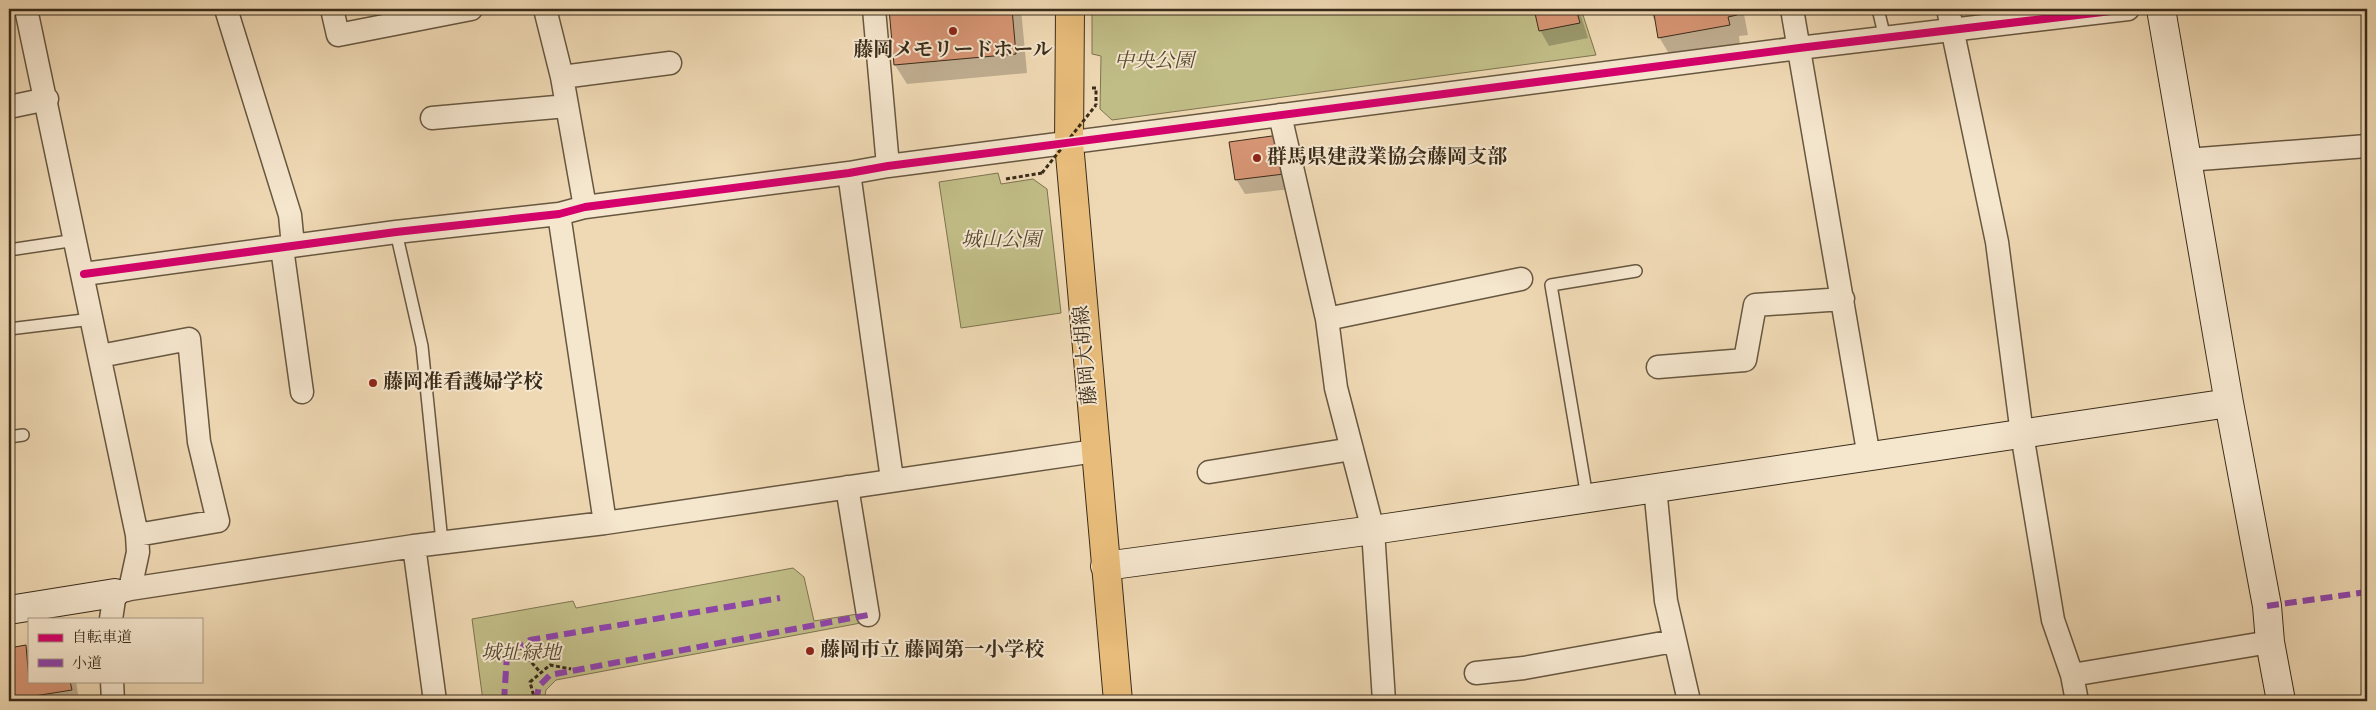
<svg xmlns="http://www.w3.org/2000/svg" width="2376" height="710" font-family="'Sorts Mill Goudy','Noto Serif JP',serif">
  <rect width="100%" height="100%" fill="#efd9b4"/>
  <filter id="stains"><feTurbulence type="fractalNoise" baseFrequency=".004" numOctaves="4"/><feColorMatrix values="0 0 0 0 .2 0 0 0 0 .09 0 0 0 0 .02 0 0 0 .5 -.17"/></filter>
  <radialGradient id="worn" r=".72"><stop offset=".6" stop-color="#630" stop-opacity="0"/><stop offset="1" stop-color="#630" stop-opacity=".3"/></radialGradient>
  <path fill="#c1bd87" stroke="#7e7450" d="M1092 9H1581L1596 55 1112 120 1100 109 1101 56 1092 54Z
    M998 173 1001 184 1033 179 1047 189 1061 313 961 328 939 182Z
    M793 568 804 577 814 621 864 613 866 622 556 680 546 690 544 701H483L472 619 573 601 576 608Z"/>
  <path fill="#0003" d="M890 9H1021L1027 73 907 84 895 65Z
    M1536 9H1579L1588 38 1549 46 1540 30Z
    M1649 9H1743L1748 35 1739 36 1740 45 1671 57 1659 37 1657 25Z
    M1278 137 1292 189 1245 194 1236 179Z
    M26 647 29 652V681H76L79 701H9V649Z"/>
  <path fill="#d69574" stroke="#3a2c1a" d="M889 9H1012L1016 54 894 65Z
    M1534 9H1576L1580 23 1539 31Z
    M1648 9H1736L1737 15 1728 17 1730 25 1658 38 1654 14 1649 13Z
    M1279 135 1284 174 1235 180 1229 142Z
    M26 645 29 681H70L72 690 9 700V648Z"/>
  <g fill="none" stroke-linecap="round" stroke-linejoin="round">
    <defs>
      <path id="lane" d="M1878 9 1885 38
        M396 232 422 346 442 542
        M9 250 76 240
        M9 329 92 319
        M9 437 23 435
        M1587 497 1551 285 1636 271"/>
      <path id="street" d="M26 9 137 535 138 552 130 589 115 593 111 619
        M226 9 290 215 293 246
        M332 9 338 35 471 9
        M545 9 562 77 585 207
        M874 9 888 166
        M1792 9 1869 457
        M1948 9 1997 242 2022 434 2053 620 2072 675 2077 701
        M562 77 670 63
        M9 107 47 99
        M1280 115 1327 319 1336 388 1373 530 1384 701
        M432 118 567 106
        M2187 160 2367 146
        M849 173 892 479
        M559 214 605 523
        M282 248 302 392
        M84 274 396 232 559 214 585 207 849 173 888 166 1799 48 2128 9
        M1327 319 1521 279
        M100 356 189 339 199 442 218 521 137 535
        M1658 367 1745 360 1755 305 1843 299
        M1209 472 1352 449
        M847 487 868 615
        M1655 487 1666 601 1689 701
        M414 546 435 701
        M130 589 414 546 605 523 1095 451
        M1476 673 1524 668 1674 641
        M2072 675 2270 642
        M112 681 113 701"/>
      <path id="secondary" d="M2161 9 2229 403 2267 606 2270 642 2281 701
        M1105 566 1373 530 2229 403
        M9 610 115 593"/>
      <path id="primary" d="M1070 9 1069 143 1118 701"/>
    </defs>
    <use href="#lane" stroke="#675740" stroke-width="14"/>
    <use href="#street" stroke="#675740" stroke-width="25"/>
    <use href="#secondary" stroke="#3a2c1a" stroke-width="30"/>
    <use href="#primary" stroke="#3a2c1a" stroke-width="30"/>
    <path stroke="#3a2c1a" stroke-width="3" stroke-dasharray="4 2.5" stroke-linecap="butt" d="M1092 88H1096V105
      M1006 179 1042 173
      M519 648 540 672
      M535 701 530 682 550 665 571 669"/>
    <use href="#lane" stroke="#f5e6ce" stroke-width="11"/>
    <use href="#street" stroke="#f5e6ce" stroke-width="22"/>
    <use href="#secondary" stroke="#f5e6ce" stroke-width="28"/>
    <use href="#primary" stroke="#e8bc7a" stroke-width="28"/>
    <path stroke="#3a2c1a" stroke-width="3" stroke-dasharray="4 2.5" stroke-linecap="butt" d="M1042 173 1096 105"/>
    <path stroke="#8e44ad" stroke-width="6" stroke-dasharray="12 6" stroke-linecap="butt" d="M2267 606 2367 592
      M504 701 507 655 530 640 780 598
      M536 701 539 686 550 675 868 615"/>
    <defs>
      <path id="cycleway" d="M84 274 396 232 559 214 585 207 849 173 888 166 1799 48 2128 9"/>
    </defs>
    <use href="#cycleway" stroke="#f5e6ce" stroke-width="11"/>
    <use href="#cycleway" stroke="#d6006c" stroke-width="8"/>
  </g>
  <g fill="#8f2418" stroke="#f5e6ce" stroke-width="2">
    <circle cx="953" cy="31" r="5"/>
    <circle cx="1257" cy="158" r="5"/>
    <circle cx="373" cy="383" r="5"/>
    <circle cx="810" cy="651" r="5"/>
  </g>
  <g text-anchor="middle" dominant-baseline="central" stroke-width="4" stroke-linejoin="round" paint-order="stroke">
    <g font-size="20" font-weight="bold" fill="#3a2c1a" stroke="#f5e6ce" text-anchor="start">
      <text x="953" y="51" text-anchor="middle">藤岡メモリードホール</text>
      <text x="1267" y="158">群馬県建設業協会藤岡支部</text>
      <text x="383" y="383">藤岡准看護婦学校</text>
      <text x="820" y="651">藤岡市立 藤岡第一小学校</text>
    </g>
    <g font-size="20" font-style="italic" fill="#554930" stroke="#f5e6ce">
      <text x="1154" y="62">中央公園</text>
      <text x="1001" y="241">城山公園</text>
      <text x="521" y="654">城址緑地</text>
    </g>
    <g font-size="20" fill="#3a2c1a" stroke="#f5e6ce">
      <text transform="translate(1087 355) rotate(-95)">藤岡大胡線</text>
    </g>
  </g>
  <rect width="2376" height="710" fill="none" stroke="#efd9b4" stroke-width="30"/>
  <rect x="10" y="10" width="2356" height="690" fill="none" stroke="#3a2c1a" stroke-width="2.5"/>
  <rect x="15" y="15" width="2346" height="680" fill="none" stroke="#3a2c1a"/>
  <rect x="28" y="618" width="175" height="65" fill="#f5e6ce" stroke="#aa9c86"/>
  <rect x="38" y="634" width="25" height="8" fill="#d6006c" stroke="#aa9c86"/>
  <text x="72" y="642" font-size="15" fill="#3a2c1a">自転車道</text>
  <rect x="38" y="659" width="25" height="8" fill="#8e44ad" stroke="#aa9c86"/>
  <text x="72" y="668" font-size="15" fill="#3a2c1a">小道</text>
  <rect width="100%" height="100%" filter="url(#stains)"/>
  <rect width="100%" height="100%" fill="url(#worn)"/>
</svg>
